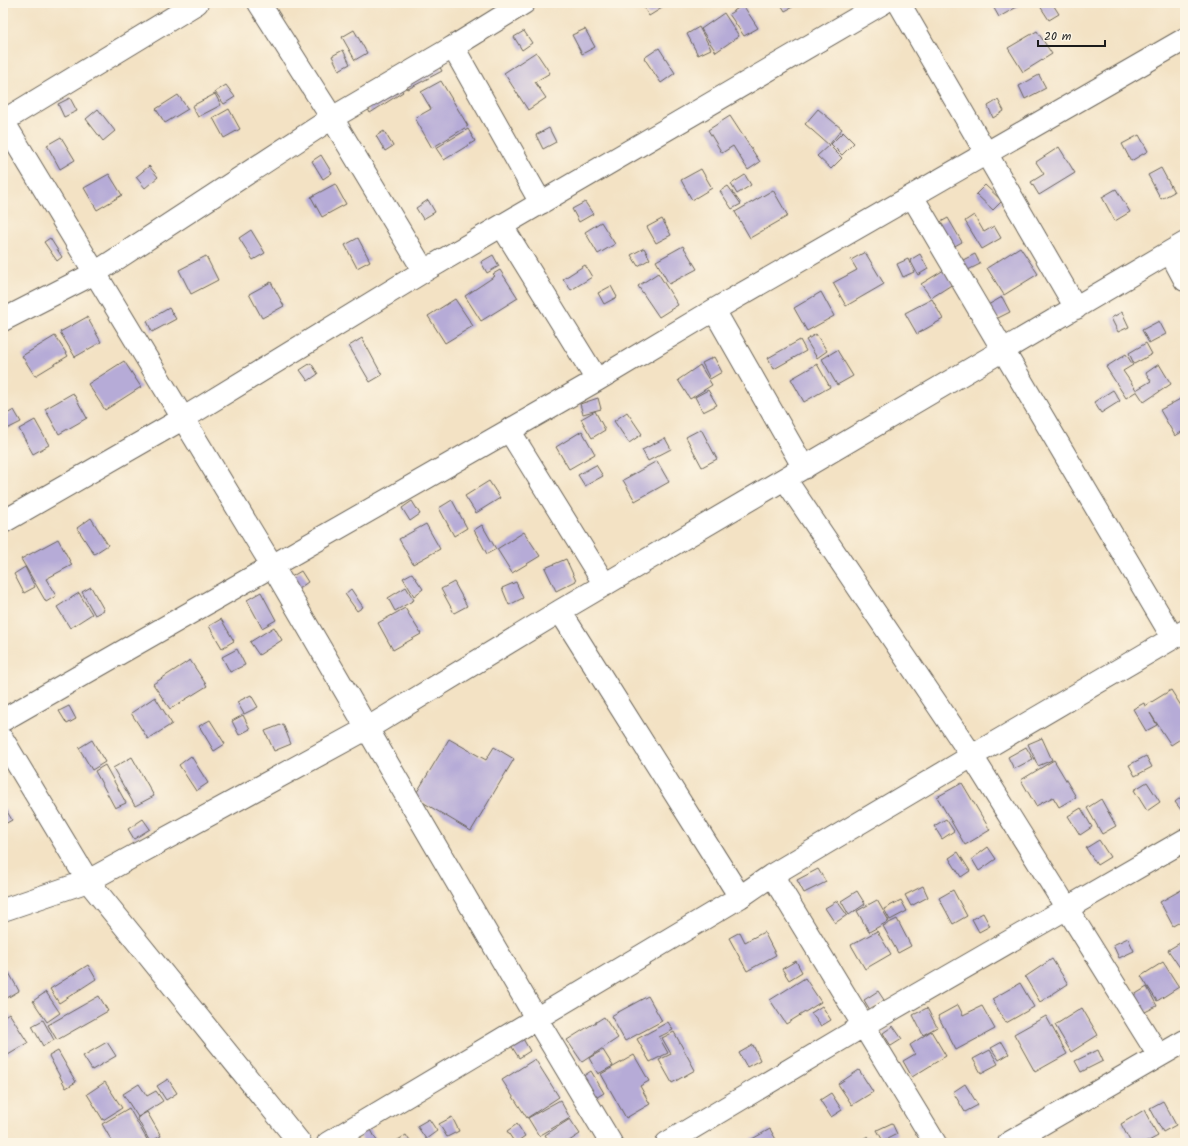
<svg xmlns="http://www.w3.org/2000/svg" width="1188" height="1146" font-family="Kalam,sans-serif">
  <rect width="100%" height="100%" fill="#fcf5e5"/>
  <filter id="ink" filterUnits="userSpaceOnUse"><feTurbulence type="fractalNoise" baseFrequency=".025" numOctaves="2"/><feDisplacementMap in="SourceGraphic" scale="8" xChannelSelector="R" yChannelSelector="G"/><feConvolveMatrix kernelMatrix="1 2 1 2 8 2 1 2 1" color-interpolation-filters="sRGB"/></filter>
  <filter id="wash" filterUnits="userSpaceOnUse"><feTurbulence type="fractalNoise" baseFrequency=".012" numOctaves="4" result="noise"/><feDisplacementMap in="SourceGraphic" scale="16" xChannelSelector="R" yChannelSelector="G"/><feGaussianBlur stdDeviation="0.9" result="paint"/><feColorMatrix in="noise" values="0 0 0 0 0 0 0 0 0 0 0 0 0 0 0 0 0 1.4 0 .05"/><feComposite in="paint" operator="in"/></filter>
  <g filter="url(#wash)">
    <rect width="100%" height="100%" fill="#f3e2c4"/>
    <g id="blocks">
      <path fill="#b6abd7" d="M641 3H658L662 8 649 16Z
        M780 3H800L785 11Z
        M991 3H1024L999 17Z
        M1038 3H1052L1059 14 1049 20Z
        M743 5 758 28 744 36 729 14Z
        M724 13 739 36 716 52 701 29Z
        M699 27 711 49 698 55 687 34Z
        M585 29 595 47 582 54 572 35Z
        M354 30 367 53 355 60 342 37Z
        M524 31 532 43 522 50 514 37Z
        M1037 31 1052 54 1023 72 1008 48Z
        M659 48 675 73 661 83 644 58Z
        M343 50 350 64 339 70 332 56Z
        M536 52 550 73 535 82 546 98 528 110 504 73Z
        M436 60 442 71 408 89 401 78Z
        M1039 75 1046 88 1025 99 1019 86Z
        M441 81 468 126 432 148 415 118 431 109 421 92Z
        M396 83 403 92 370 113 365 103Z
        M226 85 235 97 224 104 215 92Z
        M215 94 221 105 198 117 192 106Z
        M178 95 188 109 165 123 156 109Z
        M70 98 77 111 64 117 58 104Z
        M998 100 1004 111 993 118 988 106Z
        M98 109 115 131 103 141 86 119Z
        M229 109 240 129 224 138 213 118Z
        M818 109 842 129 829 145 842 158 831 169 817 156 829 145 805 124Z
        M730 116 760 162 748 170 733 146 722 153 708 130Z
        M549 128 556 142 543 149 536 135Z
        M468 129 475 141 444 160 436 148Z
        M384 131 393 146 385 151 376 136Z
        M843 132 854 143 842 155 831 144Z
        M1139 135 1148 151 1131 161 1122 144Z
        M61 137 75 160 60 169 47 145Z
        M1059 147 1075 173 1039 195 1031 182 1044 174 1036 162Z
        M321 155 332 173 323 179 312 161Z
        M149 166 158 177 145 188 136 177Z
        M1161 168 1174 192 1161 199 1148 175Z
        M701 169 712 188 692 200 681 180Z
        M109 174 122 195 97 210 84 188Z
        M745 175 751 185 737 194 731 184Z
        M335 184 346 204 322 217 311 197Z
        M985 185 1002 201 993 210 976 194Z
        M728 186 741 204 732 209 720 191Z
        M1116 189 1130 212 1115 221 1102 197Z
        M773 190 788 216 750 238 735 212Z
        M428 200 435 212 423 219 416 208Z
        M585 202 593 214 579 222 572 209Z
        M974 215 984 232 994 226 1001 238 982 249 965 221Z
        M948 218 962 242 936 256 923 232Z
        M662 219 671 235 656 243 647 227Z
        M601 222 615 244 598 254 585 232Z
        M251 230 265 253 253 260 239 238Z
        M50 238 62 257 57 261 44 242Z
        M358 238 370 261 357 268 345 245Z
        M683 246 697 269 669 284 656 261Z
        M1020 247 1038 274 1004 295 987 268Z
        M644 248 650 259 638 266 631 255Z
        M865 252 884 284 846 306 833 283 857 270 851 260Z
        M920 254 928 269 918 275 910 260Z
        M975 254 980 264 966 271 961 261Z
        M493 255 499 266 487 273 481 262Z
        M206 256 218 280 191 294 179 270Z
        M908 259 914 272 903 277 897 264Z
        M585 265 592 277 571 290 563 279Z
        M500 270 518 298 481 321 465 296 495 276 493 274Z
        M944 270 953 284 931 298 921 284Z
        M658 273 678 305 659 317 638 286Z
        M271 282 284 306 262 318 249 294Z
        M611 286 617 297 604 304 598 293Z
        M821 292 834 316 807 331 794 308Z
        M1002 297 1010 312 996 319 988 305Z
        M455 299 473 326 445 343 428 316Z
        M932 299 943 319 917 334 905 313Z
        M169 308 176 319 152 332 147 321Z
        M1122 312 1129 327 1118 332 1111 318Z
        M87 317 101 342 75 357 60 332Z
        M1159 321 1166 334 1149 343 1142 330Z
        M816 334 827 351 817 358 806 340Z
        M55 336 68 356 35 376 22 356Z
        M362 338 382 375 370 382 349 346Z
        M800 340 806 351 774 369 768 358Z
        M1146 343 1152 354 1134 364 1129 353Z
        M837 350 853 376 837 385 822 359Z
        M1126 354 1133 365 1123 371 1137 391 1126 398 1106 367Z
        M714 357 722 372 710 379 702 363Z
        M124 361 141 387 105 410 88 384Z
        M311 363 318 374 308 381 300 370Z
        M817 364 830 387 804 402 791 379Z
        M1159 364 1171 384 1144 402 1136 390 1151 381 1146 373Z
        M700 365 712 385 690 399 678 380Z
        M708 390 717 405 703 412 695 397Z
        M1113 390 1120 401 1101 413 1094 402Z
        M73 393 87 418 59 434 45 409Z
        M1184 397 1185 399V430L1175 436 1160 410Z
        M598 398 601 409 583 414 580 404Z
        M14 410 21 422 3 431V416Z
        M595 411 605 430 592 438 581 419Z
        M627 412 642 434 629 443 614 421Z
        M35 420 49 445 33 454 19 429Z
        M701 429 717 459 702 467 686 437Z
        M582 431 595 454 569 469 556 447Z
        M665 438 671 449 648 461 642 450Z
        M657 461 669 482 635 501 623 480Z
        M596 465 603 476 585 486 578 475Z
        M489 481 500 498 476 513 465 496Z
        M452 500 467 528 454 536 439 508Z
        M412 501 420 514 410 521 402 508Z
        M91 518 108 545 94 554 77 528Z
        M426 524 440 549 413 564 399 539Z
        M482 525 496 549 487 554 474 530Z
        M524 532 540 556 512 573 497 549Z
        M58 539 72 565 46 579 56 596 46 602 21 559Z
        M566 559 576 581 556 591 545 568Z
        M25 567 35 587 24 593 14 574Z
        M301 571 308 582 298 589 291 577Z
        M412 573 423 589 414 596 403 578Z
        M454 582 467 606 454 613 441 589Z
        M516 582 523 598 509 605 502 588Z
        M91 587 104 610 95 615 82 592Z
        M406 587 414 600 395 611 388 598Z
        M351 589 363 607 357 611 345 594Z
        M261 592 276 620 262 628 247 600Z
        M79 593 92 614 70 628 57 607Z
        M405 608 421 634 393 650 378 623Z
        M221 619 234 641 222 648 209 626Z
        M274 627 282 640 259 655 250 642Z
        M237 649 245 665 230 672 222 657Z
        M190 660 207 686 170 709 153 684Z
        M1171 690 1185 712V736L1171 745 1150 713 1157 725 1146 731 1133 709 1144 703 1145 706Z
        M251 695 258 707 244 714 237 702Z
        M155 697 172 724 148 739 131 713Z
        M69 706 76 719 67 724 59 711Z
        M243 715 250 729 239 735 232 721Z
        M210 720 225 744 214 751 199 726Z
        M283 724 291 744 274 751 265 731Z
        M1042 738 1052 760 1038 766 1028 744Z
        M449 739 486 760 494 747 514 759 471 831 414 797Z
        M92 740 105 762 92 770 79 748Z
        M1026 747 1033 759 1014 769 1008 757Z
        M191 756 208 783 196 791 179 765Z
        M1146 756 1152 767 1135 776 1129 765Z
        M132 757 154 796 135 806 113 768Z
        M1054 760 1076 797 1059 807 1053 797 1036 806 1021 780Z
        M105 765 126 803 115 808 95 771Z
        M1147 782 1160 802 1147 811 1134 790Z
        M962 783 990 830 965 845 937 797Z
        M1185 794V815L1175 802Z
        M1101 799 1116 826 1102 834 1087 808Z
        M5 808 12 820 3 825V809Z
        M1081 808 1092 827 1080 835 1068 816Z
        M143 819 150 829 134 839 128 829Z
        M946 819 954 831 942 839 934 826Z
        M1099 840 1110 857 1097 865 1086 848Z
        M988 847 996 859 979 871 972 859Z
        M958 852 970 871 961 877 949 858Z
        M818 869 826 882 804 893 797 880Z
        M923 886 928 897 911 906 905 895Z
        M1183 889 1185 892V919L1173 926 1160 902Z
        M953 890 967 916 953 924 939 898Z
        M857 891 865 904 849 915 841 901Z
        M877 900 889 921 869 932 857 911Z
        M901 900 907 911 890 920 884 909Z
        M837 901 847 915 835 923 825 908Z
        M983 913 990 926 979 932 972 919Z
        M897 919 911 946 898 953 883 926Z
        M877 931 891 954 865 969 851 945Z
        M740 932 745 942 764 932 776 955 747 971 729 938Z
        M1128 938 1134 951 1119 958 1113 945Z
        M1185 940V975L1168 950Z
        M1052 959 1068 984 1040 1002 1025 977Z
        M796 961 802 972 789 980 782 969Z
        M1163 962 1179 987 1157 1001 1141 976Z
        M88 965 96 979 59 1003 50 989Z
        M7 969 19 991 7 998 3 991V971Z
        M805 978 821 1002 786 1024 770 1000Z
        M1020 983 1034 1007 1006 1023 992 999Z
        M1147 987 1157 1006 1143 1013 1134 995Z
        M878 991 884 1000 870 1010 864 1000Z
        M46 992 60 1013 47 1022 33 1001Z
        M99 996 108 1011 57 1040 48 1025Z
        M648 996 662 1021 625 1041 611 1016Z
        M958 1005 963 1015 982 1006 995 1029 956 1050 938 1016Z
        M822 1006 831 1020 821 1026 811 1013Z
        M927 1008 937 1027 923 1035 913 1015Z
        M1082 1008 1098 1035 1071 1052 1055 1025Z
        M9 1013 28 1043 8 1055 3 1047V1017Z
        M1046 1016 1067 1054 1035 1072 1014 1034Z
        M604 1017 618 1038 582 1062 567 1040Z
        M43 1020 54 1040 43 1046 32 1026Z
        M668 1022 673 1030 659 1037 668 1053 650 1062 637 1039Z
        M893 1026 902 1039 891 1046 883 1033Z
        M931 1031 946 1056 912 1077 903 1061 915 1054 910 1045Z
        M674 1032 695 1070 672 1083 659 1060 671 1054 662 1038Z
        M522 1037 530 1051 519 1058 510 1044Z
        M107 1042 116 1056 92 1070 83 1056Z
        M1002 1042 1009 1054 999 1060 991 1048Z
        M753 1045 760 1060 747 1067 739 1053Z
        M603 1050 613 1066 598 1074 589 1058Z
        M990 1050 998 1064 981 1073 973 1059Z
        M1098 1050 1103 1061 1081 1072 1075 1061Z
        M58 1051 76 1082 66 1088 49 1056Z
        M634 1055 649 1081 640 1086 650 1104 626 1118 601 1074Z
        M535 1059 559 1097 527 1118 502 1080Z
        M859 1070 873 1092 852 1105 838 1084Z
        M591 1071 604 1093 594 1099 582 1077Z
        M168 1079 177 1093 166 1100 157 1086Z
        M105 1082 122 1108 103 1120 87 1094Z
        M139 1084 147 1096 156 1091 163 1101 138 1117 123 1094Z
        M965 1084 978 1105 965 1112 953 1092Z
        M831 1093 842 1110 831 1117 820 1100Z
        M560 1100 570 1118 539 1136 528 1118Z
        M1163 1101 1176 1125 1163 1132 1150 1108Z
        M129 1108 149 1143H113L102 1124Z
        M1144 1110 1158 1136 1145 1143H1131L1121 1124Z
        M147 1112 161 1136 150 1142 137 1118Z
        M452 1117 459 1131 447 1137 439 1124Z
        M429 1119 437 1131 426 1139 417 1126Z
        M570 1119 580 1134 566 1143H550L545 1135Z
        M892 1123 897 1134 883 1141 877 1130Z
        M517 1124 525 1136 515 1143 507 1131Z
        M370 1128 377 1141 374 1143H364L359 1134Z
        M770 1129 778 1143H745Z
        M406 1135 411 1143H393Z
        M868 1136 873 1143H855Z"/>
    </g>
  </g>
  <g filter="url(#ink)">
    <use href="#blocks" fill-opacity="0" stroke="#676157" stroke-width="1"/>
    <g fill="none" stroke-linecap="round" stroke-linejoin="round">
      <defs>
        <path id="minor" d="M259 3 332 118 424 271
          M899 3 1076 308
          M453 47 541 203
          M3 121 273 567 536 1018 611 1143
          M3 121 197 3
          M912 196 1173 638
          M502 226 597 380
          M1170 252 1185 280
          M714 310 804 468
          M3 320 95 273 332 118 453 47 524 3
          M509 430 605 585
          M785 479 972 756 1159 1056
          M3 522 184 418 424 271 883 3
          M560 611 740 897
          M3 720 597 380 714 310 1185 39
          M3 740 88 881 300 1143
          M772 875 935 1143
          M3 910 88 881 368 728 560 611 1185 243
          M328 1143 740 897 772 875 972 756 1185 631
          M667 1143 863 1026 1185 840
          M1009 1143 1185 1041"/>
      </defs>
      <use href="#minor" stroke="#676157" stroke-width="24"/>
      <use href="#minor" stroke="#fff" stroke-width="22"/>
    </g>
  </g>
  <rect width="1188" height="1146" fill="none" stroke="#fcf5e5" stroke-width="16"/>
  <path d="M1038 40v6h67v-6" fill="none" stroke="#1c1c1c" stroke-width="2"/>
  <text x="1044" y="40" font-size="12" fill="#1c1c1c" stroke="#fcf5e5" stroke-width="3" paint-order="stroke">20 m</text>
</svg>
